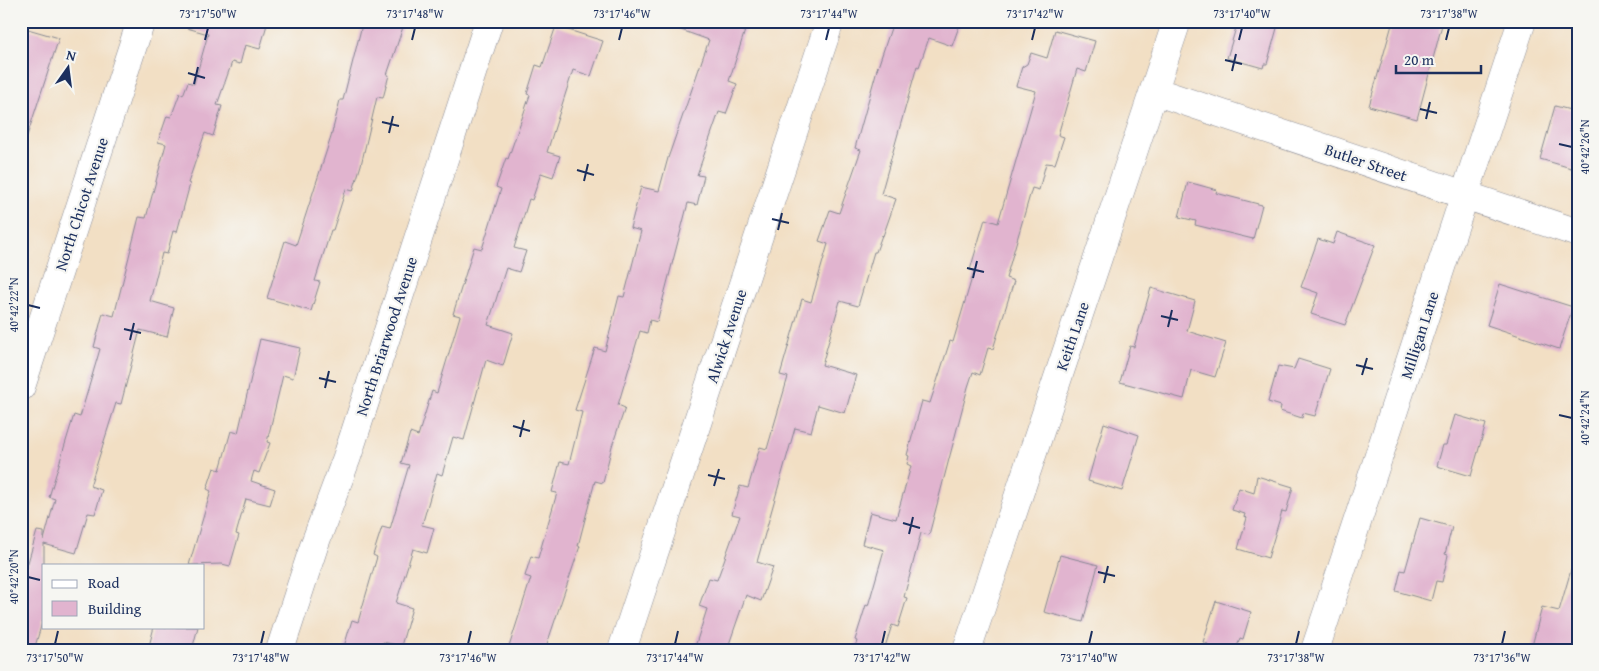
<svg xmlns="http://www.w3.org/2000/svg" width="1599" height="671" font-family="'Gentium Book Plus',serif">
  <rect width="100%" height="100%" fill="#f6f6f2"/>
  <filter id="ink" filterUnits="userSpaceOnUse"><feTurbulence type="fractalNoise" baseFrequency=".02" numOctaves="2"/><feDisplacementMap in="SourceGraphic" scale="10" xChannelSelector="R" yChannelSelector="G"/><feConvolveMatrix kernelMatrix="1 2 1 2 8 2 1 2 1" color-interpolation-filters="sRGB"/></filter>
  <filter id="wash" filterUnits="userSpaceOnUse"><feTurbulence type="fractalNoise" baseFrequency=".0096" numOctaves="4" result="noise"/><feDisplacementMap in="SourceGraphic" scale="20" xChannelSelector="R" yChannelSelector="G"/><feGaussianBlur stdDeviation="1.12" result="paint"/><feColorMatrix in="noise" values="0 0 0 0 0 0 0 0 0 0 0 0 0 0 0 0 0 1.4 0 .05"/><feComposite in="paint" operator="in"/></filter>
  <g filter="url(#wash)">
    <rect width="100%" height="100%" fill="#f2dfc4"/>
    <g id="blocks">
      <path fill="#e1b4cf" d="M188 21H268L260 49 245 45 240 64 232 62 217 105 222 106 213 136 205 133 188 183 190 184 177 232 173 231 167 254 162 253 150 301 174 308 167 337 140 330 121 404 116 403 90 486 102 490 95 514 88 513 76 553 44 544V616L34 650H21V587L37 531 44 532V540L55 499 49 497 74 415 80 417 100 349 94 347 103 313 114 316 139 217 146 218 166 144 158 142 167 116 171 117 180 93 183 95 188 82 194 84 208 34 187 28Z
        M363 21H405L387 75H389L383 98 377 97 361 165 353 191 346 189 333 230H331L315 281 320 282 311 311 267 298 285 241 296 245 331 137 340 100H343Z
        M667 21H748L729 81 737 84 726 114 719 112 697 175 704 176 697 205 688 203 657 322 650 320 647 333 640 331 618 405 625 408 612 446 603 483 595 481 578 546H580L545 650H508L531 578 525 576 531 556 538 558 557 493 552 492 560 462 569 464 582 412 575 410 595 348 605 351 619 296 624 297 641 231 630 228 641 187 659 191 668 158 709 40 667 25Z
        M892 21H961L952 46 929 38 919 67 917 66 881 194 896 199 883 236 882 235 876 252H874L858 306 840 301 822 365 856 375 845 413 818 405 811 432 795 428 757 562 773 567 761 601 746 595 727 650H694L707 609 699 606 709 578 717 580 740 516 732 514 740 486 748 488 760 447 767 449 788 377 780 375 802 299 811 302 828 244 819 241 830 210 839 213 861 150 855 148 878 66 877 70 892 25Z
        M1238 21H1279L1267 64H1264L1263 68 1227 58Z
        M1393 21H1443L1417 119 1369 106Z
        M556 26 603 41 591 76 573 70 547 152 560 156 553 177 541 173 532 200 529 199 514 248 526 251 519 272 506 268 488 325 513 333 503 366 486 360 464 440 453 437 442 475 437 473 422 525 434 528 427 553 413 549 396 603 412 608 401 646 383 642 381 650H343L352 620 358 622 377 557 373 555 382 527 390 529 409 465 401 463 410 433 418 436 432 391 437 393 460 316 453 314 474 247 482 249 501 189 496 187 506 158 508 159 530 95 527 94 536 65 542 67Z
        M21 27 59 38 26 139 21 138Z
        M1055 30 1095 41 1086 72 1077 69 1058 135 1064 137 1055 164 1046 163 1039 190 1032 188 1006 278 1014 281 993 349 988 348 980 375 973 372 968 387 929 535 921 533 904 597 907 598 898 627 892 625 884 650H854L857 641 855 640 866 605 868 606 884 550 862 544 870 512 896 519 911 466 907 464 909 456 907 455 922 401 930 403 950 341 953 342 974 271 970 270 985 219 998 223 1036 91 1016 86 1022 67 1027 64 1031 53 1047 58Z
        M1555 106 1578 112V170L1540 159Z
        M1188 182 1217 190 1216 193 1262 205 1253 239 1195 225 1196 221 1179 217Z
        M1337 232 1375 245 1345 325 1311 314 1318 293 1301 287 1318 239 1333 244Z
        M1500 284 1573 307 1559 349 1487 325Z
        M1151 288 1195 301 1187 331 1226 343 1215 377 1191 370 1184 399 1120 382 1130 346 1134 347Z
        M260 339 300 348 293 378 283 375 267 442 270 443 259 473 254 471 251 481 275 489 270 505 246 499 236 534 239 535 230 566 222 564 189 565 211 491 207 489 214 468 220 470 231 431 238 433Z
        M1298 359 1330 369 1315 416 1303 413 1302 418 1280 411 1281 406 1268 402 1278 366 1294 369Z
        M1455 415 1486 424 1471 476 1437 466 1443 445H1446Z
        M1104 423 1139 435 1122 491 1088 481Z
        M1257 476 1293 487 1286 512 1282 511 1268 558 1238 549 1247 518 1244 517 1245 514 1232 510 1239 488 1254 493Z
        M1420 518 1452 527 1445 554 1448 555 1442 582 1436 581 1431 601 1396 591 1401 570 1405 571Z
        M1060 555 1098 565 1083 622 1044 612Z
        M1571 570 1578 571V650H1531L1542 607 1559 611Z
        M1216 601 1251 612 1243 639 1240 638 1236 650H1206L1208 644 1203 642Z
        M154 627H198L192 650H148Z"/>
    </g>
  </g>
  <g filter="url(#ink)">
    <use href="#blocks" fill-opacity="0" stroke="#868791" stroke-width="1"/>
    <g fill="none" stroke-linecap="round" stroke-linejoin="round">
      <defs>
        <path id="minor" d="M1154 91 1578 233
          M21 387 141 21
          M280 650 314 546 347 457 489 21
          M622 650 830 21
          M967 650 1177 21
          M1315 650 1522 21"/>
      </defs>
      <use href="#minor" stroke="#868791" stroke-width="29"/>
      <use href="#minor" stroke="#fff" stroke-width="28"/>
    </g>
  </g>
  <path fill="none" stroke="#1b2f5e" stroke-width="2" d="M205 40 208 28M412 40 415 28M619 40 622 28M826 40 829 28M1032 40 1035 28M1239 40 1242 28M1446 40 1449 28M1225 60 1242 64M1232 71 1236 54M188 73 205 78M194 84 198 67M1420 109 1437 113M1426 119 1430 102M382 122 399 126M389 133 393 116M1559 144 1572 147M577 170 594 175M584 181 588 164M772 219 789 223M778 230 782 213M967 268 984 272M973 278 977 261M28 305 40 308M1161 316 1178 320M1168 327 1172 310M124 329 141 333M130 340 134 323M1356 365 1373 369M1362 375 1367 358M319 378 336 382M325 388 329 371M1559 415 1572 418M513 426 530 431M520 437 524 420M708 475 725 479M714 486 719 469M903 523 920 528M909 534 913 517M1098 572 1115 576M28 577 40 580M1104 583 1108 566M55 644 58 631M261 644 264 631M468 644 471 631M675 644 678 631M882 644 885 631M1089 644 1092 631M1296 644 1299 631M1502 644 1505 631"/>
  <g text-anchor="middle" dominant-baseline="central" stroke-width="4.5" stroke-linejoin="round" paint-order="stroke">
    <g font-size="16" fill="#1b2f5e" stroke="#f6f6f2">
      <text transform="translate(1366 162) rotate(19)">Butler Street</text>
      <text transform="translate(81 204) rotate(-72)">North Chicot Avenue</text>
      <text transform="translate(1419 335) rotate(-72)">Milligan Lane</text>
      <text transform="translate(386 336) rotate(-72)">North Briarwood Avenue</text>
      <text transform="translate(726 336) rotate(-72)">Alwick Avenue</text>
      <text transform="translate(1072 336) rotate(-71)">Keith Lane</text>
    </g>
  </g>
  <rect width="1599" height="671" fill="none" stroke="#f6f6f2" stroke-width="55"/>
  <rect x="42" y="564" width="162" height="65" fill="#f6f6f2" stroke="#9ea6b7"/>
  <rect x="52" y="580" width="25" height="8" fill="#ffffff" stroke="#9ea6b7"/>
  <text x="88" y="588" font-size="15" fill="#1b2f5e">Road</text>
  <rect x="52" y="601" width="25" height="15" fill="#e1b4cf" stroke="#9ea6b7"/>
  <text x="88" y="614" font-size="15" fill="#1b2f5e">Building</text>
  <g transform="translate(68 68) rotate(14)" stroke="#f6f6f2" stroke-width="4" paint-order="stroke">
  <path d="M0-4L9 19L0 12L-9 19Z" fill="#1b2f5e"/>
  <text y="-8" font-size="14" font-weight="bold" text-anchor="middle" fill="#1b2f5e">N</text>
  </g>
  <path d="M1396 65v8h85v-8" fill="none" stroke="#1b2f5e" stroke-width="2.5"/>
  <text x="1404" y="65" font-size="15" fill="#1b2f5e" stroke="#f6f6f2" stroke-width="4" paint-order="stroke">20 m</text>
  <rect x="28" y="28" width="1544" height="616" fill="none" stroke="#1b2f5e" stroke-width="2"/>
  <g font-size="12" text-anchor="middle" fill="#1b2f5e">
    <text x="208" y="18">73°17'50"W</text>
    <text x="415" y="18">73°17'48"W</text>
    <text x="622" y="18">73°17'46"W</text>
    <text x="829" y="18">73°17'44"W</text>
    <text x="1035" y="18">73°17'42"W</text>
    <text x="1242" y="18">73°17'40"W</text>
    <text x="1449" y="18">73°17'38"W</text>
    <text transform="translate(1585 147) rotate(-90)" y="4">40°42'26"N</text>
    <text transform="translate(14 305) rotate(-90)" y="4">40°42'22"N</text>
    <text transform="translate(1585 418) rotate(-90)" y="4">40°42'24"N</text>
    <text transform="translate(14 577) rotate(-90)" y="4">40°42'20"N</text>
    <text x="55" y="662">73°17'50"W</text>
    <text x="261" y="662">73°17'48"W</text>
    <text x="468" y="662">73°17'46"W</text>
    <text x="675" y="662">73°17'44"W</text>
    <text x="882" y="662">73°17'42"W</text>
    <text x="1089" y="662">73°17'40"W</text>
    <text x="1296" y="662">73°17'38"W</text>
    <text x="1502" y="662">73°17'36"W</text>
  </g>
</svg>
